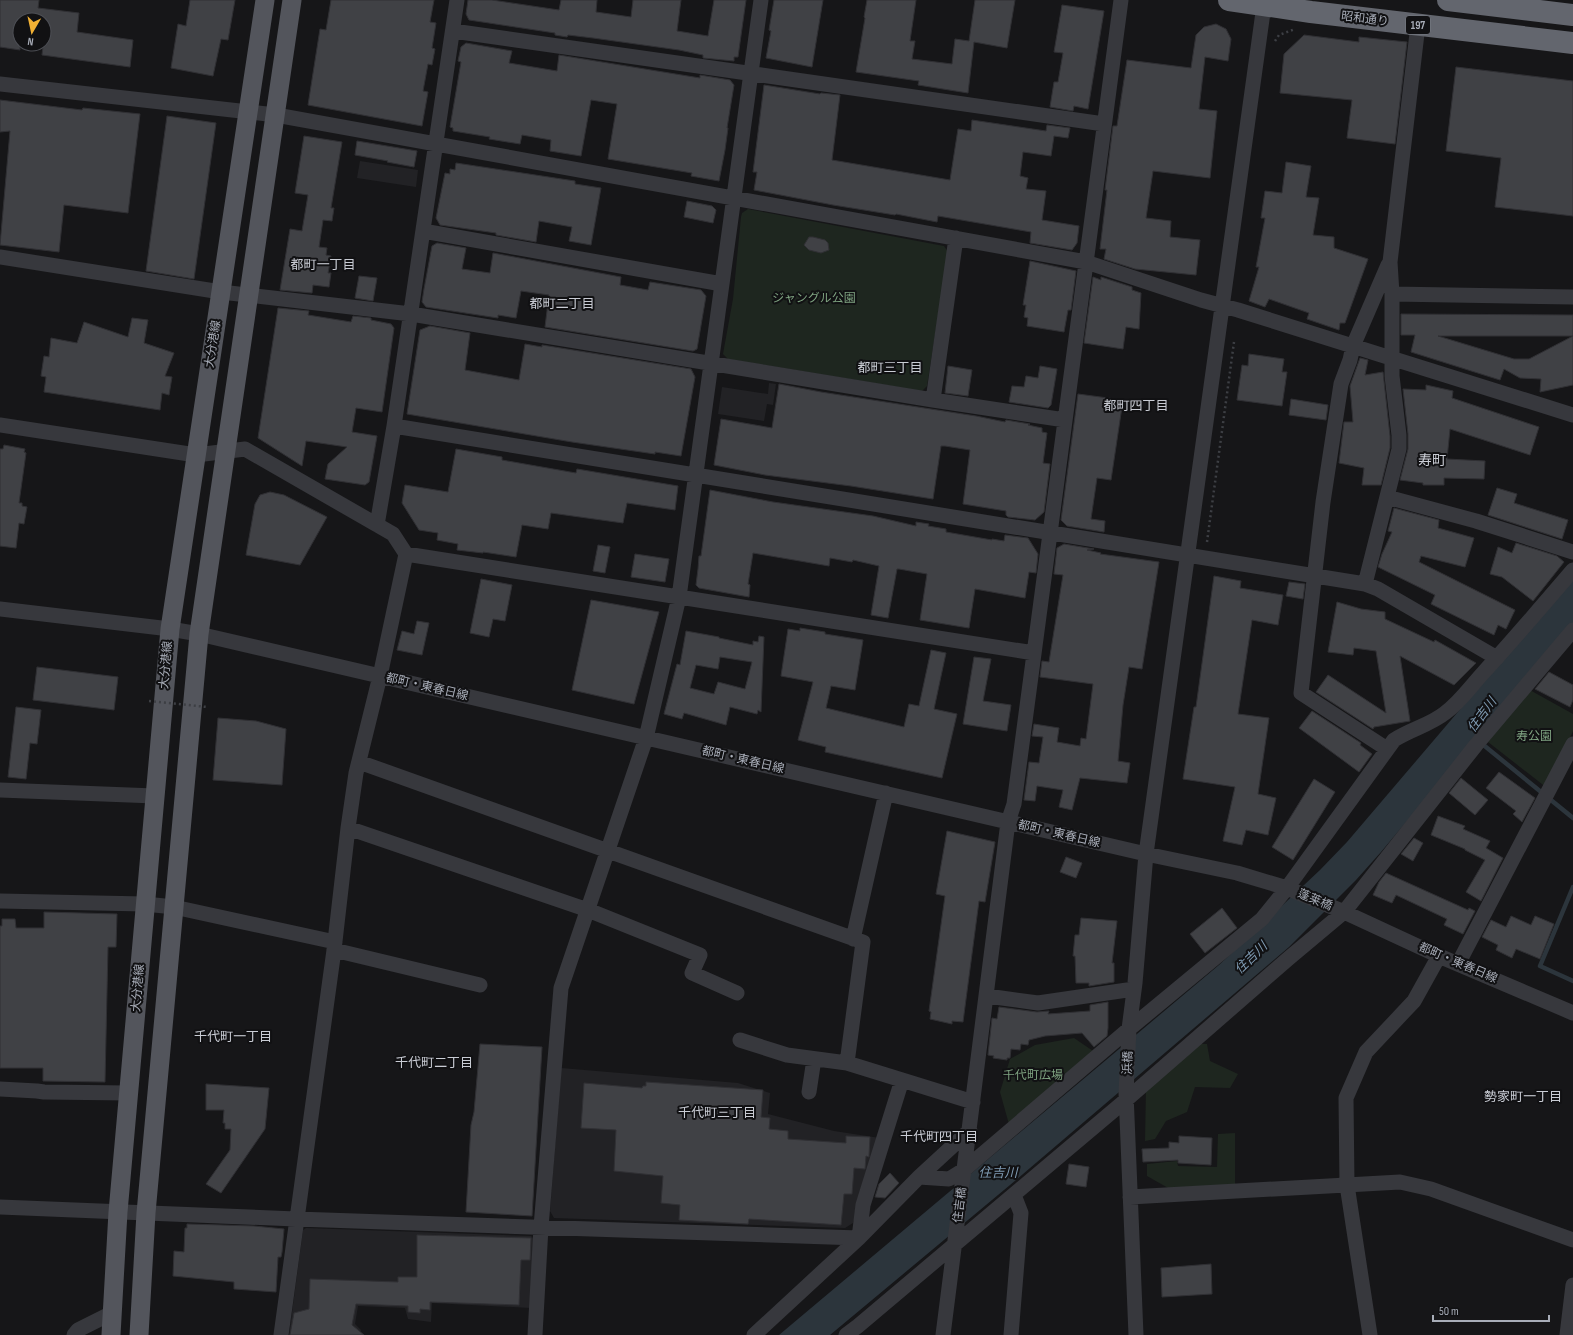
<svg xmlns="http://www.w3.org/2000/svg" width="1573" height="1335" font-family="'Sofia Sans Condensed','Noto Sans JP',sans-serif">
  <rect width="100%" height="100%" fill="#161618"/>
  <path fill="#222225" d="M360 161 418 170 416 187 357 178Z
    M769 383 776 384 773 405 767 404 764 421 718 414 722 387 768 394Z
    M561 1068 738 1083 770 1093 768 1114 834 1131 880 1138 853 1223 845 1228 554 1218 550 1211Z
    M306 1228 531 1236 536 1241 531 1308 432 1303 431 1322 408 1319 405 1308 358 1306 355 1324 361 1330 359 1335H289L303 1230Z"/>
  <path fill="#1e261f" d="M748 209 944 246 948 252 927 386 922 391 728 359 723 354 733 299 741 217 742 213Z
    M1528 689 1573 714V731L1547 788 1488 742Z
    M1074 1038 1096 1053 1010 1128 1000 1092 1010 1059 1035 1045Z
    M1197 1044H1207L1210 1061 1238 1074 1230 1088 1195 1087 1187 1112 1166 1121 1155 1139 1145 1141 1146 1087Z
    M1235 1133V1186L1177 1193 1147 1176V1164L1177 1161 1178 1166 1217 1167 1218 1134Z"/>
  <path fill="#2c353c" d="M1573 577V623L1381 852 1356 880 1289 947 1010 1185 830 1335H779L1219 965 1320 870 1347 842Z"/>
  <g fill="none" stroke-linecap="round" stroke-linejoin="round">
    <path stroke="#2c353c" stroke-width="4.5" d="M1481 743 1573 818
      M1573 887 1540 966 1573 981"/>
  </g>
  <path fill="#404145" stroke="#303034" fill-rule="evenodd" d="M0 0H39L38 8 79 13 77 32 133 40 130 67 42 55 46 20H20V50L0 47Z
    M190 0H235L228 40 221 39 213 76 171 68 178 24 186 26Z
    M331 0H434L430 22 436 23 432 48 435 49 432 65 428 64 423 91 428 92 422 126 308 105 320 29 326 30Z
    M468 0H492L559 10 561 0H597L596 12 631 17 633 0H681L677 31 708 36 714 0H746L738 57H734V61L703 58V55L679 50 593 38 568 35 567 37 555 35V33L469 20 466 14Z
    M774 0H823L812 67 766 58 771 31 769 30Z
    M867 0H916L910 41H915L912 59 952 64 955 39 969 41 975 0H1015L1007 48 974 42 968 93 918 85 919 81 856 72 865 18 864 17Z
    M1062 5 1104 11 1088 109 1074 106 1073 111 1050 107 1054 82H1058L1063 53 1054 52Z
    M1216 24 1226 29 1231 39 1228 61 1205 57 1199 109 1217 111 1210 178 1153 171 1146 218 1171 221 1170 237 1200 240 1196 275 1135 269 1104 259 1106 249H1100L1107 190H1105L1113 126H1117L1127 60 1191 68 1196 35 1204 27Z
    M1304 35 1359 42V37L1407 42 1395 144 1347 138 1352 100 1280 93 1284 54Z
    M466 43 512 51 509 63 557 71 559 55 700 78V75L730 80 734 85 727 128H728L725 150 719 181 691 176 692 173 608 159 617 104 591 100 581 156 550 151 551 140 522 135 520 144 489 139 490 137 453 131V128L450 127 461 62 458 61 461 47Z
    M1456 67 1573 81V216L1495 207 1501 158 1446 151Z
    M764 85 820 94 821 93 840 95 832 160 950 180 958 129 971 131 972 120 1046 131 1047 125 1070 128 1068 138 1054 136 1051 156 1023 152 1020 176 1028 178 1026 189 1046 191 1042 220 1079 226 1077 243 1072 250 1030 243 1031 232 938 216 937 222 896 214 895 215 833 205 754 190 757 172H753Z
    M0 100 82 110 83 108 140 114 128 213 64 205 59 252 0 245 10 131 0 132Z
    M167 116 216 123 194 279 146 271Z
    M304 136 342 142 331 208H334L332 221 323 220 319 247 327 248 326 255 331 256 328 273H331L329 287 313 285 312 293 280 290 290 229 302 231 308 195 295 193Z
    M357 141 417 151 414 167 387 162 388 161 355 155Z
    M1286 162 1311 166 1306 197 1319 198 1313 235 1334 237V248L1368 259 1345 323H1340L1339 330 1307 319 1309 313 1269 299 1265 307 1249 301 1259 267H1256L1265 218H1261L1265 191 1282 193Z
    M456 163 575 181V184L601 188 591 245 569 241 572 227 539 221 536 242 496 235V233L440 225 436 218 445 173 450 174V169L455 170Z
    M687 201 712 206 716 210 713 223 684 217Z
    M809 237H813L825 240 828 243 829 250 821 253 809 250 804 245Z
    M437 243 466 248 462 269 490 273 493 253 621 277 620 285 648 290 650 282 701 290 706 296 697 349 693 351 545 327 549 295 521 291 516 318 498 315V318L426 307 422 302 424 289 432 246Z
    M1030 261 1076 271 1071 310H1068L1064 332 1027 326 1028 318 1024 317 1026 305H1023Z
    M359 276 377 278 373 301 355 298Z
    M1093 277 1101 280V277L1132 287V290L1141 293 1139 329 1126 327 1123 349 1084 343Z
    M278 308 309 311 308 315 351 322 353 316 371 318V320L391 324 394 328 382 412 356 408 352 432 377 436 369 482 365 485 325 479 328 464 347 447 306 441 302 466 258 438Z
    M1401 314 1573 315V336H1438L1514 359H1529L1573 336V385L1540 392 1541 379 1520 378 1504 369 1500 380 1411 352 1415 335H1401Z
    M132 318 148 320 144 343 174 353 165 376 172 377 169 395 162 393 160 410 44 392 46 377 41 376 44 356 49 357 51 338 77 343 84 322 128 337Z
    M430 326 470 333 465 370 519 380 525 344 542 347V345L691 369 695 377 681 456 655 452V454L572 442 407 414 420 330Z
    M1249 354 1284 359 1282 372H1287L1282 406 1237 400 1242 365 1248 366Z
    M1360 358 1368 360 1365 375 1383 372 1390 436V448L1381 485H1362L1364 468 1339 463 1344 422H1353L1350 386Z
    M948 366 972 370 968 396 945 393Z
    M1040 366 1057 369 1051 405 1048 408 1009 402 1012 386 1024 387 1026 376 1038 378Z
    M779 384 821 392 976 416 1005 422 1006 420 1030 424 1028 425 1042 428V432L1047 433 1043 463 1050 464 1044 512 1035 520 1008 517 1006 515V511L963 504 970 450 945 446H941L933 499 851 486 765 475 714 465 721 419 772 428Z
    M1426 385 1453 391 1452 398 1539 427 1530 455 1450 429 1447 459 1485 461 1484 479 1444 478V485H1423V483L1400 480 1408 449V434L1403 389 1426 390Z
    M1078 394 1123 400 1111 480 1097 478 1091 519 1105 521 1104 532 1067 526 1061 520Z
    M1291 399 1328 405 1326 420 1289 415Z
    M4 445 25 449 24 452 26 453 19 503H22V506L27 507 24 524 19 523 16 548 0 546V449H3Z
    M456 449 502 457V460L576 473 577 469 678 486 675 510 627 503 623 523 551 513 548 529 522 525 516 557 483 552V553L457 550 458 544 437 540 438 533 419 530 402 503 405 485 448 492Z
    M1497 488 1517 494 1514 503 1568 520 1562 539 1488 515Z
    M710 490 773 502 873 516 916 526V522L929 524 928 526 946 529V532L992 540V539L1004 541 1005 535 1028 538 1038 554 1036 573 1029 572 1025 598 975 589 969 628 920 620 927 574 899 569H897L888 618 871 615 879 566 853 560 852 562 830 558 829 566 753 553 748 584 750 585 749 597 699 588 696 585 698 569 699 556H701Z
    M270 492 284 495 327 517 300 565 246 555 255 504 260 495Z
    M1394 508 1439 520 1438 528 1474 538 1465 567 1421 556 1419 562 1515 610 1506 629 1498 625 1494 635 1431 604 1435 595 1378 567 1382 554 1392 532 1388 531Z
    M1516 543 1557 556 1564 562 1533 601 1502 577 1490 574 1498 547 1512 553Z
    M1064 544 1094 549 1087 550 1101 553 1100 554 1159 562 1142 669 1129 667 1123 705 1118 761 1130 763 1127 783 1080 778 1072 810 1059 807 1063 790 1037 786 1035 801 1024 800 1029 762 1039 763 1043 737 1032 736 1034 724 1059 728 1057 742 1080 746 1081 738 1086 739 1093 684 1040 677 1042 661 1049 662 1063 575 1054 574 1057 548Z
    M598 545 610 547 605 573 593 571Z
    M635 554 669 559 665 582 631 577Z
    M1214 576 1241 581 1240 588 1283 595 1278 625 1252 620 1238 714 1269 718 1258 794 1276 798 1268 835 1246 830 1242 845 1223 841 1235 787 1183 779 1194 707H1196Z
    M481 579 512 585 505 621 493 619 489 637 470 633Z
    M1289 582 1305 584 1303 599 1286 596Z
    M591 600 659 612 634 704 572 690Z
    M1337 602 1361 609 1385 612V619L1434 642 1435 640 1476 663 1454 685 1400 656 1410 721 1374 727 1373 729 1316 692 1328 675 1386 713 1376 651 1354 648 1353 655 1328 652Z
    M417 621 429 623 422 655 397 650 402 631 414 634Z
    M800 628 825 632V634L863 640 855 690 831 686 826 708 904 727 909 704 919 706 931 650 946 653 934 709 957 714 942 778 825 752 826 747 798 740 813 682 781 676 788 629 800 631Z
    M686 631 719 637V638L753 645V641L758 642 759 636 764 637 761 712 758 710 757 714 730 707 726 725 684 713 682 719 664 714 677 664 680 665ZM720 657 752 662 745 689 718 682 714 694 690 688 696 665 718 669Z
    M974 657 991 659 983 701 1011 705 1007 731 963 724Z
    M37 667 118 677 114 710 33 700Z
    M1549 672 1573 685V700L1570 707 1535 689Z
    M16 707 41 710 37 744 30 743 26 779 8 777Z
    M1312 711 1361 743 1360 745 1372 754 1359 772 1299 728Z
    M218 718 256 721 286 729 282 785 213 780Z
    M1499 772 1535 798 1522 822 1513 814 1516 811 1486 788Z
    M1461 778 1488 800 1475 815 1449 793Z
    M1314 779 1335 792 1293 860 1272 847Z
    M1438 816 1465 826 1463 829 1490 841 1486 848 1503 858 1481 901 1466 892 1485 860 1465 850V849L1431 835Z
    M947 831 995 842 985 902 979 901 963 1022 952 1021V1024L930 1019 931 1012 929 1011 945 896 936 894Z
    M1414 838 1423 843 1413 861 1401 854Z
    M1066 857 1082 863 1076 878 1060 872Z
    M1386 873 1468 910 1469 908 1475 911 1463 934 1444 925 1447 919 1396 895 1392 903 1373 895 1379 882Z
    M1222 908 1237 928 1205 953 1190 934Z
    M44 912 117 914 116 947H108L105 1082 43 1081V1068H0V926H2V919H15L16 928H44Z
    M1511 916 1531 925 1535 916 1554 924 1540 959 1516 949 1512 958 1496 950 1498 945 1482 937 1491 920 1506 927Z
    M1081 918 1117 921 1112 963H1114V982L1089 986V983H1076L1075 956H1073L1075 935H1079Z
    M1108 1002V1028L1107 1036 1094 1047 1082 1033 1045 1036 1029 1040 1028 1045 1021 1044 1020 1050 1011 1049 1010 1058H1007V1060L993 1058 994 1056 988 1055 992 1018 997 1019 999 1007 1037 1012 1049 1011 1048 1014 1090 1011V1005Z
    M480 1044 542 1047 532 1216 466 1212 471 1125 474 1112Z
    M646 1082 763 1090 761 1117 770 1118 769 1129 788 1131V1139L846 1143V1136L870 1137 869 1155V1157L866 1156 865 1169 854 1168 852 1194H844L841 1225 749 1219 748 1224 679 1220 680 1205 661 1203 663 1176 614 1171 616 1130 581 1128 584 1083 642 1088 643 1086H646Z
    M206 1084 269 1088 265 1129 221 1193 206 1184 230 1150 231 1129H225V1123H223L224 1110H206Z
    M1179 1136 1212 1138 1211 1165 1178 1163V1160L1143 1162 1142 1149 1169 1148V1142L1179 1143Z
    M1069 1164 1089 1167 1086 1187 1066 1184Z
    M890 1173 899 1183 885 1198 875 1197 879 1184Z
    M187 1224 254 1226 284 1229 282 1252 281 1257H278L276 1292 234 1289V1282L173 1276 174 1251 184 1252 185 1228H187Z
    M417 1235 531 1238 530 1260H521L519 1305 430 1302V1310L420 1309V1313L408 1312V1306L356 1304 352 1325 364 1335H290L294 1313 309 1309 310 1279 398 1282V1277H417Z
    M1211 1264 1212 1294 1162 1297 1161 1268Z"/>
  <g fill="none" stroke-linecap="round" stroke-linejoin="round">
    <path stroke="#3d3f44" stroke-width="2.5" stroke-dasharray="2 3" stroke-linecap="butt" d="M1275 41 1279 35 1295 29
      M1207 542 1234 342"/>
    <path stroke="#37383d" stroke-width="15" d="M453 31 1104 124
      M0 84 276 115 1086 262 1201 300 1238 310 1573 415
      M423 231 722 284
      M0 257 221 292 411 314 933 400 1065 420
      M1392 294 1573 297
      M933 400 956 238
      M0 425 196 455 245 449 393 534 406 554 380 676 356 773 348 828 334 950 281 1335
      M394 426 1365 584 1378 589 1497 658
      M1387 497 1476 521 1573 552
      M377 525 394 426 457 0
      M406 554 1034 653
      M1365 584 1399 449V435L1392 376V294L1390 262 1418 25
      M0 609 170 629 199 634 1146 854 1237 873 1287 888 1344 912 1439 956 1573 1013
      M1387 749 1301 693 1323 502 1341 384 1350 360 1353 346 1388 265
      M359 762 863 942 847 1063
      M0 790 155 796
      M348 828 588 910 700 955 692 973 737 993
      M0 901 145 904 174 907 335 942
      M853 939 886 793
      M334 950 480 985
      M1458 964 1573 744
      M987 996 1038 1003 1134 989
      M740 1040 787 1055 847 1063 973 1102
      M0 1089 37 1091 44 1092 129 1093
      M809 1092 814 1059
      M919 1177 949 1179 965 1169 1129 1029 1262 919 1287 888 1394 740C1411 729 1430 725 1445 713 1460 702 1471 686 1483 673 1514 639 1543 605 1573 570
      M1130 1197 1400 1182 1431 1189 1573 1240
      M0 1207 296 1219 859 1238
      M859 1238 863 1205 902 1080
      M74 1335 78 1330 112 1313
      M535 1335 541 1227 561 988 646 738 679 597 761 0
      M754 1335 859 1238 919 1177 970 1130
      M846 1335 858 1326 1126 1100 1289 958 1344 912 1476 745 1573 630
      M943 1335 1008 822 1014 804 1121 0
      M1011 1335 1021 1213 1014 1195
      M1136 1335 1126 1093 1129 1029 1135 983 1146 854 1264 5
      M1370 1335 1347 1185 1346 1098 1366 1052 1414 1001 1439 956
      M1567 1335 1573 1285"/>
    <path stroke="#53555c" stroke-width="19" d="M111 1335 118 1212 170 629 265 0
      M139 1335 146 1213 199 634 292 0"/>
    <path stroke="#63666e" stroke-width="22" d="M1229 0 1311 12 1573 43
      M1448 0 1573 15"/>
    <path stroke="#3d3f44" stroke-width="2.5" stroke-dasharray="2 3" stroke-linecap="butt" d="M149 701 207 707"/>
  </g>
  <g text-anchor="middle" dominant-baseline="central" stroke-width="4" stroke-linejoin="round" paint-order="stroke">
    <rect fill="#111113" stroke="#7b7e86" stroke-width="1" x="1406" y="16" width="24" height="18" rx="3"/>
    <g font-size="11" font-weight="bold" fill="#a8adb8">
      <text x="1418" y="25">197</text>
    </g>
    <g font-size="12" fill="#a8adb8" stroke="#111113">
      <text transform="translate(1365 19) rotate(7)">昭和通り</text>
      <text transform="translate(213 344) rotate(-81)">大分港線</text>
      <text transform="translate(166 665) rotate(-85)">大分港線</text>
      <text transform="translate(427 687) rotate(13)">都町・東春日線</text>
      <text transform="translate(743 760) rotate(13)">都町・東春日線</text>
      <text transform="translate(1059 834) rotate(13)">都町・東春日線</text>
      <text transform="translate(1315 900) rotate(23)">蓬莱橋</text>
      <text transform="translate(1458 963) rotate(23)">都町・東春日線</text>
      <text transform="translate(138 988) rotate(-85)">大分港線</text>
      <text transform="translate(1128 1063) rotate(-88)">浜橋</text>
      <text transform="translate(960 1205) rotate(-83)">住吉橋</text>
    </g>
    <g font-size="12" fill="#7fa381" stroke="#111113">
      <text x="814" y="298">ジャングル公園</text>
      <text x="1534" y="736">寿公園</text>
      <text x="1033" y="1075">千代町広場</text>
    </g>
    <g font-size="13" fill="#c9ccd4" stroke="#111113">
      <text x="323" y="265">都町一丁目</text>
      <text x="562" y="304">都町二丁目</text>
      <text x="890" y="368">都町三丁目</text>
      <text x="1136" y="406">都町四丁目</text>
      <text x="233" y="1037">千代町一丁目</text>
      <text x="434" y="1063">千代町二丁目</text>
      <text x="1523" y="1097">勢家町一丁目</text>
      <text x="717" y="1113">千代町三丁目</text>
      <text x="939" y="1137">千代町四丁目</text>
    </g>
    <g font-size="13" font-style="italic" fill="#7f9bb3" stroke="#111113">
      <text transform="translate(1482 715) rotate(-53)">住吉川</text>
      <text transform="translate(1251 958) rotate(-44)">住吉川</text>
      <text x="998" y="1173">住吉川</text>
    </g>
    <g font-size="14" fill="#c9ccd4" stroke="#111113">
      <text x="1432" y="460">寿町</text>
    </g>
  </g>
  <g transform="translate(32 32) rotate(189)"><circle r="19" fill="#111113" stroke="#4d4f55"/>
  <path d="M0-3L7 15L0 10L-7 15Z" fill="#f2b134"/>
  <text y="-6" font-size="11" font-weight="bold" text-anchor="middle" fill="#a8adb8">N</text>
  </g>
  <path d="M1433 1315v6h116v-6" fill="none" stroke="#a8adb8" stroke-width="2"/>
  <text x="1439" y="1315" font-size="12" fill="#a8adb8" stroke="#111113" stroke-width="3" paint-order="stroke">50 m</text>
</svg>
